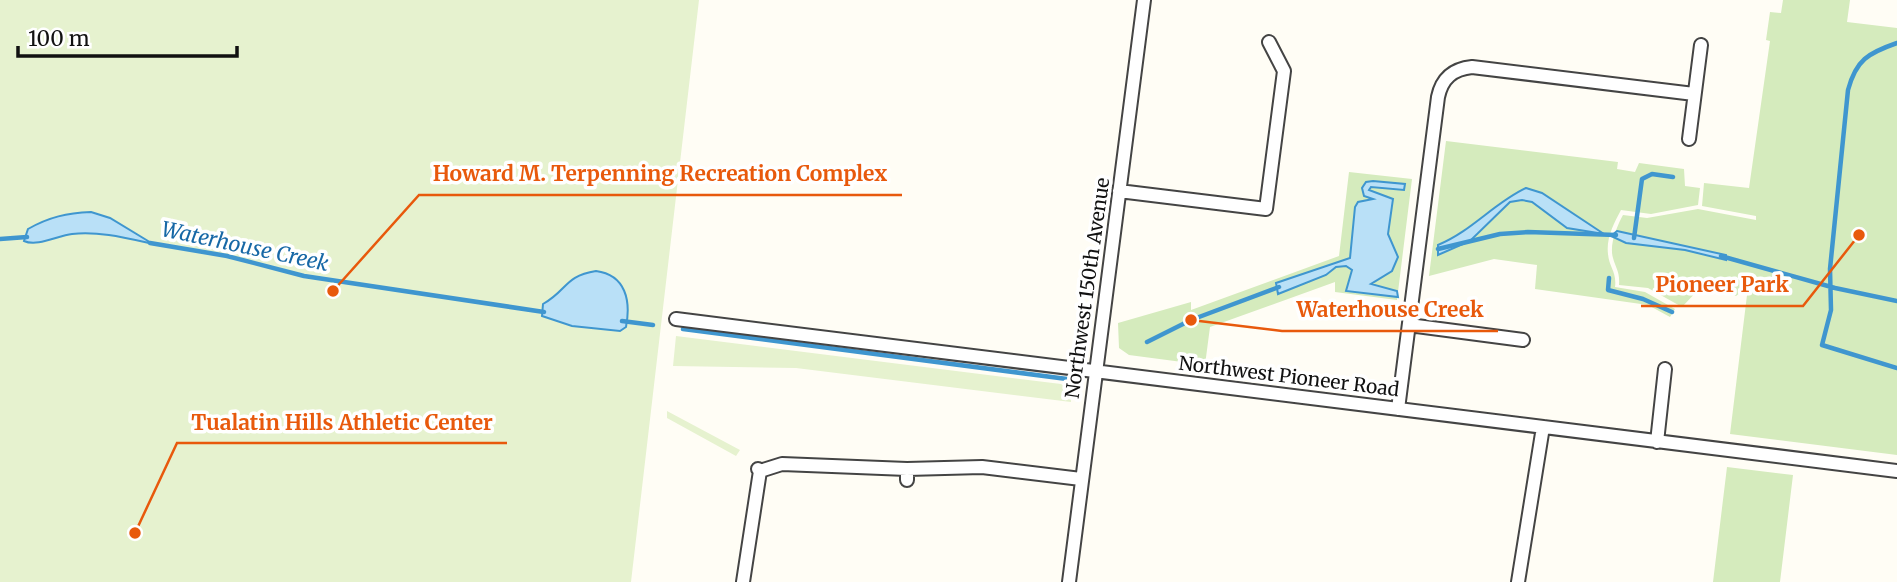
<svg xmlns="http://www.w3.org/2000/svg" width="1897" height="582" font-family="Merriweather,serif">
  <rect width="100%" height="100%" fill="#fffdf5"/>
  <path fill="#d5ebbd" d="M1783 0H1850L1847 22 1897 28V455L1730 434 1748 287 1736 296 1719 286 1701 287 1682 307 1648 288 1619 285C1620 272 1616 269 1613 258 1609 245 1617 226 1623 215L1647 218 1698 209 1756 220V216L1702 206 1704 183 1749 188 1770 41 1766 40 1770 12 1781 13Z
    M1446 141 1618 162 1617 169 1635 172 1639 163 1684 169 1685 186 1700 188 1698 205 1651 214 1621 210C1614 223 1606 238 1608 254 1609 267 1617 272 1615 287L1645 292 1675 309 1670 317 1648 305 1535 289 1537 265 1494 259 1429 276Z
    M1349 172 1412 179 1397 300 1335 292V282L1210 327 1205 365 1129 355 1119 348 1118 323 1191 302V310L1339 256Z
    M1727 467 1793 475 1780 582H1713Z"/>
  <path fill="#e6f2cf" d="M0 0H699L631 582H0Z
    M676 336 1061 384 1070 390 1071 402 796 368 673 366Z
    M667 411 740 450 736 456 667 418Z"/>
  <path fill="#b9e0f7" stroke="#3f96cf" stroke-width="2" d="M1373 181 1405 184 1404 190 1371 187 1369 190 1393 199 1388 234 1398 257 1392 271 1371 284 1397 291 1398 297 1346 291 1352 270 1346 266 1336 267 1326 275 1278 294 1276 283 1350 258 1355 207 1358 202 1373 199 1364 196 1362 188 1366 182Z
    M1526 188 1542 193 1604 234 1567 228 1532 202 1522 200 1510 202 1470 241 1438 255V245C1472 231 1494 203 1526 188Z
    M91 212 110 218 153 244C126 238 99 231 72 234 57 236 37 247 24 241L28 229C49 217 67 213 91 212Z
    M1617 231 1726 255V260L1685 250 1626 243 1611 236Z
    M596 271C626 275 631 301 626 327L620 331 572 326 542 316 543 304C568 290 564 276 596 271Z"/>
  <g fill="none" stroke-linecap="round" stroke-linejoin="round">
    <path stroke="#3f96cf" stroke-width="4.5" d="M1897 43C1868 53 1856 60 1848 90L1830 269 1831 310 1822 345 1897 368
      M1634 238 1642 179 1652 174 1673 177
      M0 239 27 237
      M150 243 227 256 304 276 544 312
      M1438 249 1500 234 1528 232 1616 235
      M1721 256 1835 288 1897 301
      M1609 278 1608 290 1643 299 1672 312
      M622 321 653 325
      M683 329 1067 379
      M1147 342 1191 320 1279 287"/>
    <defs>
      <path id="minor" d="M1689 139 1701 45
        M1119 191 1266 209 1284 71 1269 42
        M676 319 1897 471
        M1409 325 1523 340
        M1398 409 1438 97C1442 78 1453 69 1472 67L1694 94
        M1657 442 1665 369
        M760 471 782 464 907 469
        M907 480V469L982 467 1081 479
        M743 582 760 471 758 469
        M1069 582 1144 0
        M1518 582 1543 427"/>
    </defs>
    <use href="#minor" stroke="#444" stroke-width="16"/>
    <use href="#minor" stroke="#fff" stroke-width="12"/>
  </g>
  <g text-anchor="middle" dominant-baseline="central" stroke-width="7" stroke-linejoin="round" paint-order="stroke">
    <g font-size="19" fill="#111" stroke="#fff">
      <text transform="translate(1087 288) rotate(-82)">Northwest 150th Avenue</text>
      <text transform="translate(1289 376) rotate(7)">Northwest Pioneer Road</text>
    </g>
    <g font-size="21" font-style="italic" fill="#1768a6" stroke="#fff">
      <text transform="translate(245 246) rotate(12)">Waterhouse Creek</text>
    </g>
  </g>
  <path fill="none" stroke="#e8590c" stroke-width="2.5" d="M333 291L419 195H902M1859 235L1803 306H1641M1191 320L1282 331H1498M135 533L177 443H507"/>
  <g fill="#e8590c" stroke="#fff" stroke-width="2.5">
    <circle cx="333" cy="291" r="7"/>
    <circle cx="1859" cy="235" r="7"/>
    <circle cx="1191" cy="320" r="7"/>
    <circle cx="135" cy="533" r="7"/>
  </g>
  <g font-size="21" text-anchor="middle" font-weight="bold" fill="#e8590c" stroke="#fff" stroke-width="7" stroke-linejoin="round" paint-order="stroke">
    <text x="660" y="181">Howard M. Terpenning Recreation Complex</text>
    <text x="1722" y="292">Pioneer Park</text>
    <text x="1390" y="317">Waterhouse Creek</text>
    <text x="342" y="430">Tualatin Hills Athletic Center</text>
  </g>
  <path d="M18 46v10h219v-10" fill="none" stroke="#111111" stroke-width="3.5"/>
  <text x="28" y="46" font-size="21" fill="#111111" stroke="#ffffff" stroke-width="5" paint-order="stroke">100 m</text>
</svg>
